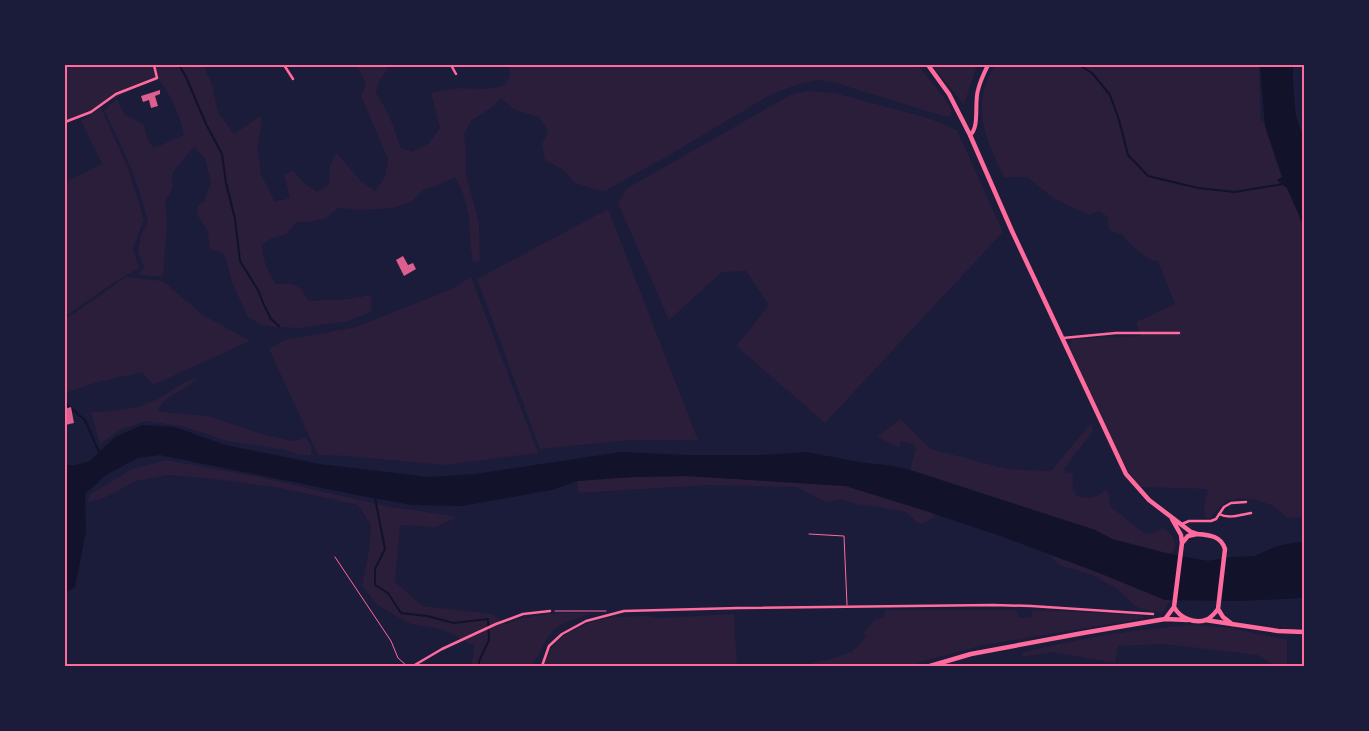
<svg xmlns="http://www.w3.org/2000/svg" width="1369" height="731" font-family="'Space Grotesk',sans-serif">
  <rect width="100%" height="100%" fill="#1b1b3a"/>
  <path fill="#2a1e3b" d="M65 65H203L212 84 218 112 234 134 261 115V127L257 146 261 174 275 202 290 198 284 175 293 170 305 184 317 192 329 184 330 166 336 152 360 180 375 191 385 177 388 159 361 96 366 83 356 65H385L388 70 380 79 376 92C388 112 394 125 400 147L412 152 429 143 440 128 431 93 461 88 487 89 505 85 510 76 509 65H918L948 103 952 111 949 117 943 116 836 83 818 80 799 84 770 95 666 157 605 191 590 188 575 183 563 170 545 160 542 144 548 131 539 117 515 110 501 98 495 105 471 121 464 135 466 151V175L479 223 480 261 473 262 470 243 469 215 462 191 455 177 436 186 423 190 411 202 393 208 362 210 338 208 326 218 310 222H296L286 235 272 238 262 245C263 260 267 271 276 284 295 283 299 283 309 301L350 299 370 295 372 300 371 312 349 321 300 328 272 327 262 325 248 317 233 285 225 255 209 248 208 231 198 216 197 206 204 201 211 183 205 159 194 147 172 173 173 188 165 201 167 223 163 277 138 275 144 268 138 251 142 232 148 224C140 183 122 147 104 110L117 99 124 114 143 124 149 142 154 148 184 135C179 112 171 96 157 77 126 91 97 110 65 122Z
    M932 65H977L964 105Z
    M995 65H1259L1261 124 1264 120 1265 126 1282 177 1277 180 1287 188 1304 227V517L1288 518 1271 505 1256 500 1240 498 1226 501 1209 519 1205 517 1204 509 1208 489 1142 487 1137 484 1123 462 1071 350 1070 344 1073 339H1077L1141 336 1136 322 1175 304 1158 261 1151 260 1144 256 1128 242 1123 235 1109 230 1108 217 1099 211 1089 215 1053 198 1027 177H1004C985 138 970 106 995 65Z
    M808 91 835 93 928 118 957 130 1003 232 825 423 736 346 769 305 746 271 722 272 669 320 618 203 626 189 790 95Z
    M101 108 128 168 144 220 133 248 139 268 110 285 67 315 65 310V182L102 164 81 121Z
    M608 209 698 440H631L540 449 477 279Z
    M126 277 163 281 203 315 250 341 153 385 142 372 94 383 65 393V318L69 317Z
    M471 277 538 453 444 465 347 456 318 455 269 349 284 340 356 327 452 289Z
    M197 378C186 391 166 394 158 410L163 412 208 416 262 434 292 441 306 438 312 447 311 455H299L285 450 228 441 182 426 145 421 120 430 100 444 91 412C113 412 136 409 156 400 170 393 181 381 197 378Z
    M900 419 931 449 1007 469 1051 471 1091 423 1093 431 1064 469 1065 473 1069 472 1072 474C1074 479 1072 485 1073 490 1076 500 1091 499 1098 495 1101 494 1103 492 1105 490L1108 492 1110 504 1112 508C1120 513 1139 531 1146 533 1152 535 1157 531 1162 528 1168 530 1176 538 1175 546 1175 549 1173 551 1171 554L1112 539 1095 530 910 470 916 448 913 444 901 441 899 448 877 437Z
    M166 460 259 477 386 506 458 517 435 527 400 525 395 582 423 606 492 614 505 625C511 623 517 619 523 618 545 613 569 612 591 613 580 619 567 620 557 627 546 635 540 655 531 666H471L475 646 444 630 408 623 376 604 362 585 369 551 371 525 358 505 281 488 215 479 167 475 136 481 102 499 88 502 90 494 132 469Z
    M687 476 845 486 933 513V518L922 524 918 523 906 512 874 506 859 505 842 499 825 502 797 487 707 485 578 493 577 481 633 477Z
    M1050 555 1097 572 1165 600H1170L1165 609 1161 613 1139 608 1133 604 1117 589 1092 575 1059 565Z
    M886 610H1016L1020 618 1031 617 1032 610 1061 611 1139 615 1146 618 984 645 923 661 912 666H799L831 659 853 651 866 637 863 633 875 619 883 618Z
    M734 614 737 666H545C541 641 588 621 607 618 620 617 634 616 646 616 651 616 656 618 661 618 686 617 710 615 734 614Z
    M1194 625 1231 628 1287 640V666H1276L1258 655 1163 644 1118 646 1115 663 1052 652 1021 657 1024 652C1080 638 1136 629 1194 625Z"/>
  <path fill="#12122b" d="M1260 65H1293V83L1296 116 1304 139V227L1287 188 1277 180 1282 177 1265 126Z
    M142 425 175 427 225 445 319 464 429 477 475 474 621 452 686 455H761L806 452 859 462 893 466 910 470 1095 530 1112 539 1165 553 1208 561 1231 557 1255 556 1275 547 1287 544 1298 542 1304 543V598L1237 601 1165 600 1097 572 1003 537 923 510 846 486 687 476 633 477 577 481 552 490 462 506 412 505 357 495 160 455 138 458 106 475 85 494 86 531 75 587 65 593V465H76L90 461 115 437Z"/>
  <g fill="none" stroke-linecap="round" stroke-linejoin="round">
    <path stroke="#12122b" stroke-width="2" d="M179 65 186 77 206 124 222 154 226 183 235 219 240 261 258 290 264 305 271 319 279 326
      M1079 65 1092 73 1110 95 1119 120 1128 155 1148 176 1198 188 1235 192 1283 184
      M65 403 85 420 100 454
      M375 498 385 549 375 569V585L388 593 401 613 427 616 454 623 488 619 489 640 479 661V666"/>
  </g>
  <path fill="#dd5f8e" d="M160 90V94L155 96 158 106 151 108 149 100 143 102 141 96Z
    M403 256 408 265 413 263 416 269 404 276 396 260Z
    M71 407 74 423 65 425V409Z"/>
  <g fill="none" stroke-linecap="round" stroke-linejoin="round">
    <path stroke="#ff6b9d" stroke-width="1" d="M555 611H606"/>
    <path stroke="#ff6b9d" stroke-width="1" d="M809 534 844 536 847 605
      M335 557 391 641 398 658 407 666"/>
    <path stroke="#ff6b9d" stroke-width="2.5" d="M284 65 293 79
      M451 65 456 74
      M65 122 91 112 116 94 157 78 154 65
      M1063 338 1116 333H1179
      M1219 514C1229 519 1240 515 1251 513
      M1182 524 1189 521H1211L1216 519 1224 507 1231 503 1246 502
      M413 666 442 649 496 624 523 614 550 611
      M542 666 549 646 562 634 586 621 624 611 739 608 993 605 1031 606 1153 614"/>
    <path stroke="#ff6b9d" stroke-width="4" d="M970 135C980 127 974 103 978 90 980 82 984 73 988 65"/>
    <path stroke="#ff6b9d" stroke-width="4.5" d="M928 65 949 94 970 135 1012 231 1126 474 1149 500 1191 532 1197 534
      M1172 519 1181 535 1182 543
      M1197 534C1210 535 1221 536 1225 549L1218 609C1215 613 1211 618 1206 620 1194 624 1180 618 1174 607L1182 543 1188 536Z
      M1218 609 1223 617 1232 624
      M1165 619 1174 607
      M1205 620 1278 631 1304 632
      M930 666 971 654 1083 633 1165 619 1188 620"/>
  </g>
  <rect width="1369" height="731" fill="none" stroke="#1b1b3a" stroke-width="132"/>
  <rect x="66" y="66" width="1237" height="599" fill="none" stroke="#ff6b9d" stroke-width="2"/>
</svg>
